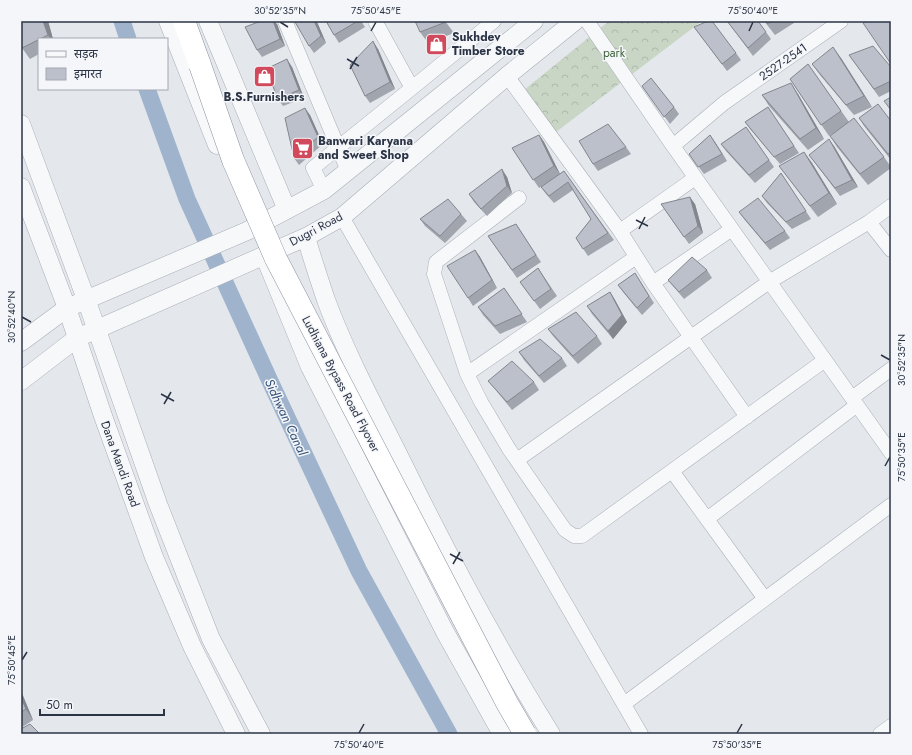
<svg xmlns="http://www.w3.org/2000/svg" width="912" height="755" font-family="Jost,'Noto Sans Devanagari',sans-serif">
  <defs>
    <pattern id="forest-crowns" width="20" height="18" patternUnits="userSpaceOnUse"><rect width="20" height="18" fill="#c9d6c5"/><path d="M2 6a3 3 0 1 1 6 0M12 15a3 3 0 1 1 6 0" fill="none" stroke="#adb8ab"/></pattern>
  </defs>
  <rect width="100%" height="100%" fill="#e4e7ec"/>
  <path fill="url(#forest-crowns)" d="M609 21H702L556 132 524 90Z"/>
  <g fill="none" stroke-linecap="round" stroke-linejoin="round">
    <path stroke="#9fb4cc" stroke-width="17" d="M122 21 128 39
      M147 89 187 199 269 379 359 571 449 734"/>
    <defs>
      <path id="minor" d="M285 21 348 171
        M587 21 673 146 724 103 841 21
        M507 76 620 231 653 283 732 229
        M412 88 494 21
        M673 146 891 453
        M324 190 313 168 412 88 375 21
        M519 198 436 262 434 274 467 374 481 402 509 449 565 530 574 536H582L825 360
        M891 206 869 222 891 250
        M342 217 641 734
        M620 231 695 178
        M653 283 747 417
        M467 374 636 257
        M852 398 891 369
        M517 460 769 282 869 222
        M672 471 765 599
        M707 519 857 405
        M624 704 891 505
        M880 734 891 726"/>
      <path id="tertiary" d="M168 21 217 145
        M208 21 287 210
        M21 124 86 299 158 504 211 639 261 734
        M21 187 67 308 103 416 154 557 192 646 236 734
        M306 237C312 258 319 279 326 300 348 359 379 415 407 472 451 561 498 649 551 734
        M264 255 310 367 445 632 502 734
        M21 342 67 308 247 231 324 190 534 21
        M21 381 77 338 306 237 342 217 507 76 575 21"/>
      <path id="trunk" d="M184 21 200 65"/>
    </defs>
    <use href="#minor" stroke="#a9aeb7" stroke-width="15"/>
    <use href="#tertiary" stroke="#a9aeb7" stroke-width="19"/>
    <use href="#trunk" stroke="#8b94a3" stroke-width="23"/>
    <use href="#minor" stroke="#f7f8fa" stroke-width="14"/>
    <use href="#tertiary" stroke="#f7f8fa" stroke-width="18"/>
    <use href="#trunk" stroke="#fff" stroke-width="22"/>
    <defs>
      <path id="trunk-bridge" d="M200 65 233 160 276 259 507 703 525 734"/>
    </defs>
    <use href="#trunk-bridge" stroke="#8b94a3" stroke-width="23" stroke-linecap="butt"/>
    <use href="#trunk-bridge" stroke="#fff" stroke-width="22"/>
  </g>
  <path fill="#a1a5ae" d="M48 21 53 39H39V54L30 59 22 48Z
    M298 21H316L317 22 326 43 314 53 309 46Z
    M326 21H361L365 27 339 43 334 35Z
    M445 21 454 33 428 43 420 32Z
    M727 21H758L771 39 753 56Z
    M764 21H793L794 23 775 35Z
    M277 24 285 46 262 57 257 50Z
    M694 27 736 53 741 60 727 71Z
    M378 49 395 89 370 103 365 96Z
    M849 55 891 67V91L879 97Z
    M841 58 872 107 854 115 820 75 812 64Z
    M808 64 849 122 884 157 891 167V168L868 185 837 147 830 136 843 127 829 136 790 79Z
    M292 67 304 98 283 106 278 99Z
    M642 86 674 107 679 114 670 124Z
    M798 94 824 139 808 150 769 106 762 95Z
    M768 107 799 153 780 164 750 129 745 122Z
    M310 115 323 144 299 165 294 158Z
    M859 118 891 121V160L864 126Z
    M746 127 774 167 755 183 726 151 721 144Z
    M539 135 544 142 560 174 539 188 512 148Z
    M710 135 727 161 704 174 689 154Z
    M834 146 858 187 840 196 809 155Z
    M626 147 631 154 598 171 593 164Z
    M804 152 812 163 837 204 818 217 779 166Z
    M564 171 614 240 588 256 576 238 591 219 573 190 554 203 546 194 541 187Z
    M781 173 811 219 792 229 767 203 762 196Z
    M507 177 512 193 487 216 474 202 469 194Z
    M661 204H695L703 233 689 244Z
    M739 212 785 231 790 238 770 250 744 219Z
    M461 214 467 221 445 243 425 226 420 219Z
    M516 224 541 262 517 278 488 236Z
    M475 250 480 257 497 288 473 306 468 298Z
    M538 268 557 296 540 309 520 282Z
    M707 270 712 278 684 299 668 280Z
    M635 273 654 303 642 315 623 292 618 285Z
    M504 288 527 322 500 334 483 315 478 307Z
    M610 292 615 300 627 322 613 339 592 314 587 306Z
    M548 329 597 336 602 344 578 364 553 336Z
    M519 352 562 358 567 366 544 383 524 360Z
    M488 381 534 382 539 390 512 410 494 388Z
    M21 691 33 720 21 728Z"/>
  <path fill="#83868d" d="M43 21H48L53 39H51L48 35Z
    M273 21H274L277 24 285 46 280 39Z
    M314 21H316L317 22 326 43 321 36Z
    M373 41 378 49 395 89 390 82Z
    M833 47 841 58 872 107 864 96Z
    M287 59 292 67 304 98 299 90Z
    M791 83 798 94 824 139 816 128Z
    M305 108 310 115 323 144 318 137Z
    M539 135 544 142 560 174 554 166Z
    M710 135 715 142 727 161 722 154Z
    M829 139 834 146 858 187 852 180Z
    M804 152 812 163 837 204 829 193Z
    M502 169 507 177 512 193 507 186Z
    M690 197 695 204 703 233 698 226Z
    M475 250 480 257 497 288 492 280Z
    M610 292 615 300 627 322 613 339 608 331Z
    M21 691 33 720 26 709 21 698Z"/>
  <path fill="#bbc0ca" stroke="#83868d" d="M21 21H43L48 35 22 48 21 45Z
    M261 21H273L280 39 257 50 245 27Z
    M298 21H314L321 36 309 46 295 22Z
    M326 21H358L334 35Z
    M415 21H445L446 22 420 32Z
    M708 21H712L736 53 722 64 694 27Z
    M727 21H758L766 32 748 48Z
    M765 21H772L768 24Z
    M867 21H891V64L863 23Z
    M373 41 390 82 365 96 350 65Z
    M873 46 891 67V81L874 89 849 55Z
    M833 47 864 96 846 105 812 64Z
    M287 59 299 90 278 99 266 69Z
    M808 64 841 111 821 125 790 79Z
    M651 78 674 107 664 117 642 86Z
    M791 83 816 128 800 139 762 95Z
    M891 97V110L884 101Z
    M878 104 891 121V152L888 154 859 118Z
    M768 107 794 146 774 157 745 122Z
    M305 108 318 137 294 158 285 118Z
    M854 118 884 157 860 174 830 136Z
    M608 124 626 147 593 164 579 141Z
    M746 127 769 160 749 175 721 144Z
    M539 135 554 166 533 180 512 148Z
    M710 135 722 154 698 167 689 154Z
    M829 139 852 180 835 188 809 155Z
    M804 152 829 193 810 206 779 166Z
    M502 169 507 186 481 209 469 194Z
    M564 171 608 233 583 249 576 238 591 219 568 182 549 196 541 187Z
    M781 173 806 211 786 222 762 196Z
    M690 197 698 226 684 237 661 204Z
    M758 198 785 231 765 243 739 212Z
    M448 199 461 214 440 236 420 219Z
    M516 224 536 255 512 270 488 236Z
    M475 250 492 280 468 298 447 266Z
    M692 257 707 270 679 292 668 280Z
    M538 268 551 289 534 301 520 282Z
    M635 273 649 296 637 308 618 285Z
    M504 288 522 314 495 326 478 307Z
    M610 292 622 315 608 331 587 306Z
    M576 312 597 336 573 356 548 329Z
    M540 339 562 358 539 376 519 352Z
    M512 361 534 382 507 402 488 381Z
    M21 698 26 709 21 712Z
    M30 724 40 734H21V729Z"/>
  <path fill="none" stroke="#2b3445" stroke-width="1.5" d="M280 22 288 27M371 31 376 22M749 31 753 22M347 59 359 66M350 69 357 57M636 220 648 226M639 229 645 217M22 317 31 322M881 355 890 360M161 394 174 401M164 404 171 392M885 466 890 457M450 554 463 561M453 564 460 552M22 660 27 652M359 733 364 724M737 733 742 724"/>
  <defs>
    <symbol id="shop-square" viewBox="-11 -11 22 22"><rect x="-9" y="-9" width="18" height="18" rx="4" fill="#d1495b" stroke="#f4f6f9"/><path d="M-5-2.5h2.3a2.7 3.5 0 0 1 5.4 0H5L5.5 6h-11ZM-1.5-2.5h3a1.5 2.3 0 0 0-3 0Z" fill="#fff"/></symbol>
    <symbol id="supermarket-square" viewBox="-11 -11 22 22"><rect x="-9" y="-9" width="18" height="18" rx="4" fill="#d1495b" stroke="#f4f6f9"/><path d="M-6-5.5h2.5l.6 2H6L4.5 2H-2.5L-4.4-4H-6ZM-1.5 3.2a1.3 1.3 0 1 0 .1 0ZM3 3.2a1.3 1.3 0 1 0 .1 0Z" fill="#fff"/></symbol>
  </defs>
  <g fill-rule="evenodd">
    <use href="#shop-square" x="424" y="32" width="25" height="25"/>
    <use href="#shop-square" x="252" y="64" width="25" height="25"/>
    <use href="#supermarket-square" x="290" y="136" width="25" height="25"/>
  </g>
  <g text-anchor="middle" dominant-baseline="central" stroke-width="3" stroke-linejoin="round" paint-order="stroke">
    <g font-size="12" font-weight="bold" fill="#2b3445" stroke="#f4f6f9" text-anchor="start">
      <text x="452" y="37">Sukhdev<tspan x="452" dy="14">Timber Store</tspan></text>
      <text x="264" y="97" text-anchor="middle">B.S.Furnishers</text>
      <text x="318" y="141">Banwari Karyana<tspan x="318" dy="14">and Sweet Shop</tspan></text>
    </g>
    <g font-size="12" fill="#3f6138" stroke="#f4f6f9">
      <text x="614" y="53">park</text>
    </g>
    <g font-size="12" fill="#2b3445" stroke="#f4f6f9">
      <text transform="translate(783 62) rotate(-35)">2527-2541</text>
      <text transform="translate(316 229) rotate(-28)">Dugri Road</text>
      <text transform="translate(341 384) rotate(62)">Ludhiana Bypass Road Flyover</text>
      <text transform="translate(120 464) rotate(70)">Dana Mandi Road</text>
    </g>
    <g font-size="13" font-style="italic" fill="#34527a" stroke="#f4f6f9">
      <text transform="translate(286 417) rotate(65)">Sidhwan Canal</text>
    </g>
  </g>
  <rect width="912" height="755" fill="none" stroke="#f4f6f9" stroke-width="44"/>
  <rect x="38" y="38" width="130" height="52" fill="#f4f6f9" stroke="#a4a8b1"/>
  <rect x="46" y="51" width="20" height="6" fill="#f7f8fa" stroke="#a4a8b1"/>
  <text x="74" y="58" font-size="12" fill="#2b3445">सड़क</text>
  <rect x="46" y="68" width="20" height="12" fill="#bbc0ca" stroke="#a4a8b1"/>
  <text x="74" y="78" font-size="12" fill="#2b3445">इमारत</text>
  <path d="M40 709v6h124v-6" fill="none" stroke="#2b3445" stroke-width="2"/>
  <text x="46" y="709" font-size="12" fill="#2b3445" stroke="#f4f6f9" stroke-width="3" paint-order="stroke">50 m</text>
  <rect x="22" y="22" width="868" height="711" fill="none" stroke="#2b3445" stroke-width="1.5"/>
  <g font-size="10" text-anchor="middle" fill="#2b3445">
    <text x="280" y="14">30°52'35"N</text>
    <text x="376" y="14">75°50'45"E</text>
    <text x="753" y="14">75°50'40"E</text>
    <text transform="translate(11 317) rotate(-90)" y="4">30°52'40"N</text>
    <text transform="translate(901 360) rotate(-90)" y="4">30°52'35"N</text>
    <text transform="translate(901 457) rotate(-90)" y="4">75°50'35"E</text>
    <text transform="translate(11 660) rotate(-90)" y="4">75°50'45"E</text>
    <text x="359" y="748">75°50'40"E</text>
    <text x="737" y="748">75°50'35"E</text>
  </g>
</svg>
